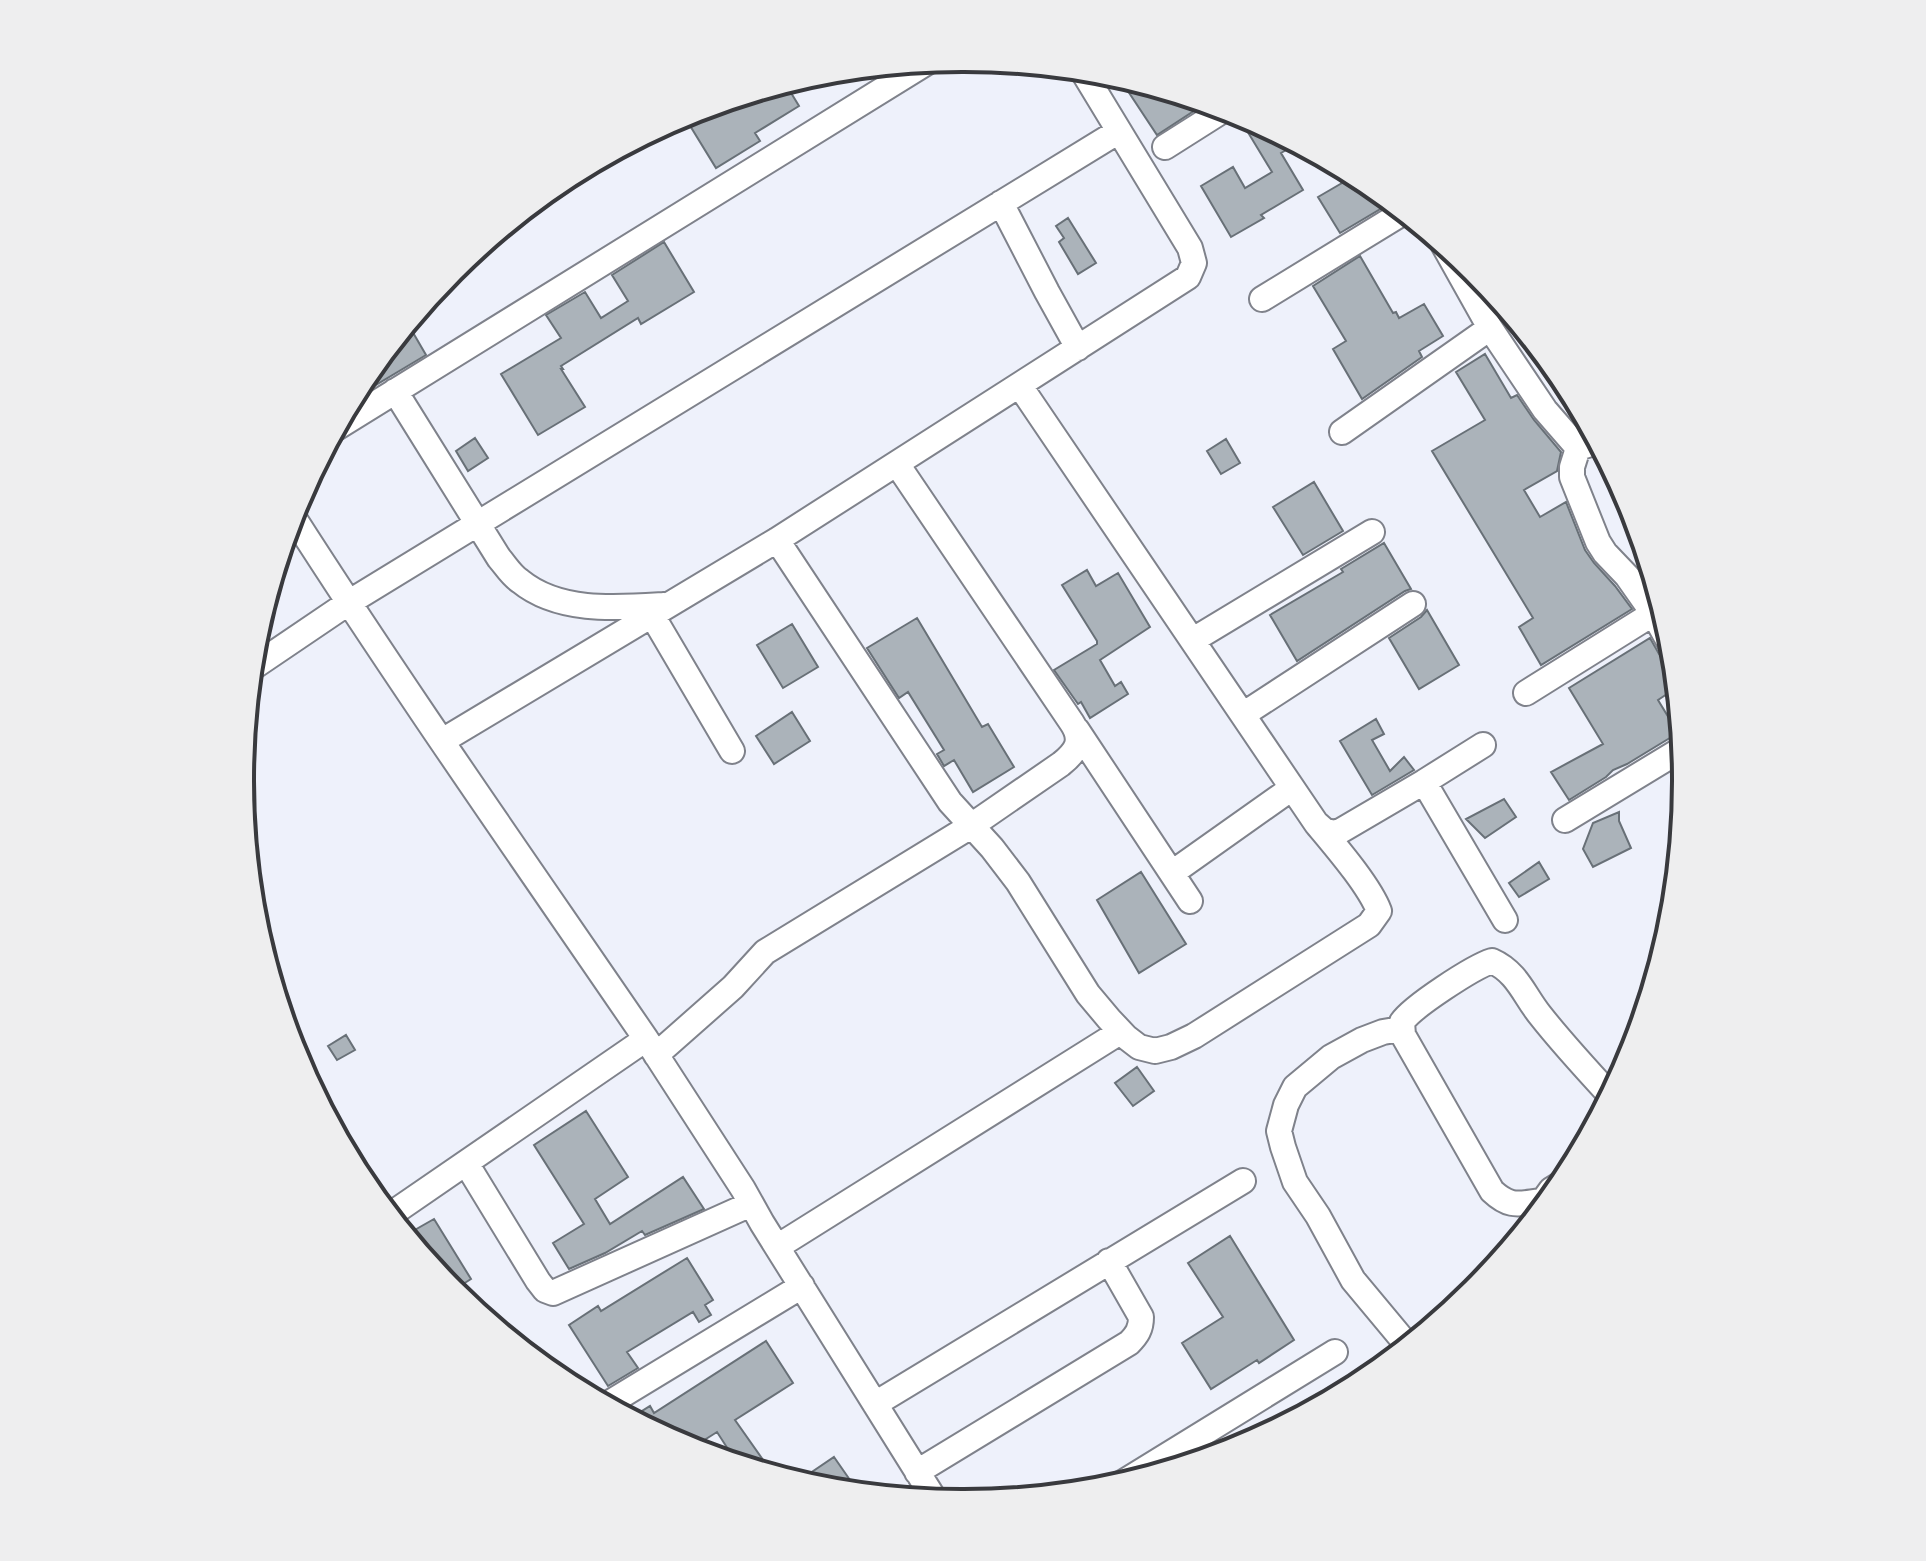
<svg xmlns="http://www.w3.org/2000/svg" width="1926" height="1561" font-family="Raleway,sans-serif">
  <rect width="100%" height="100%" fill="#eef1fb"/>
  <path fill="#abb3ba" stroke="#687077" stroke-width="2" d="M1118 76 1206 103 1157 135Z
    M785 83 799 106 755 133 760 141 716 168 689 124 728 100Z
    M1239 113 1297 144 1281 153 1303 190 1261 215 1264 218 1231 237 1201 186 1233 167 1245 188 1272 172 1238 116Z
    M1350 172 1365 180 1392 202 1340 233 1318 197 1342 183 1339 179Z
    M1068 218 1096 263 1078 274 1059 242 1064 238 1056 226Z
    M664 242 694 292 641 324 638 318 561 366 563 369H561L585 407 538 435 501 374 561 338 546 315 585 292 601 318 628 301 612 275Z
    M1360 256 1393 313 1396 312 1399 318 1424 304 1443 336 1419 351 1422 357 1362 399 1333 349 1346 341 1313 286Z
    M408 324 426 355 374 386 367 373Z
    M1485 354 1511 398 1517 395 1534 420 1561 452 1557 471 1524 490 1540 517 1566 502 1585 550 1594 563 1615 586 1632 609 1541 665 1519 627 1533 618 1432 451 1485 420 1456 372Z
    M475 438 488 458 468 471 456 451Z
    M1226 439 1240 463 1221 474 1207 451Z
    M1314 482 1343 531 1303 555 1273 507Z
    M1384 543 1411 589 1405 591 1297 661 1270 615 1343 572 1341 569Z
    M1087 570 1096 586 1118 573 1150 627 1100 660 1115 686 1121 682 1128 694 1090 718 1081 702 1078 704 1054 670 1097 644V641L1062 585Z
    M1427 610 1459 665 1419 689 1389 638 1421 617Z
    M917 618 982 727 988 724 1014 767 973 792 954 760 944 766 937 754 944 750 908 692 899 698 867 648Z
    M792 624 818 667 783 688 757 645Z
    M1650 638 1659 654 1664 659 1669 661 1675 670 1676 688 1658 700 1678 733 1627 764 1613 770 1606 777 1569 800 1551 772 1603 744 1569 688Z
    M792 712 810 741 774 764 756 736Z
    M1376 719 1384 734 1372 740 1390 771 1404 757 1414 770 1372 795 1340 741Z
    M1504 799 1516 817 1485 838 1466 819Z
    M1619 812V821L1631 848 1593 867 1583 849 1593 823Z
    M1539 862 1549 879 1519 897 1509 883Z
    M1141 872 1186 944 1139 973 1097 900Z
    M346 1035 355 1050 337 1060 328 1046Z
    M1137 1067 1154 1091 1133 1106 1115 1083Z
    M586 1111 628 1177 595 1199 610 1224 683 1177 704 1209 645 1235 642 1231 605 1253 569 1269 553 1243 584 1224 534 1145Z
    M434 1219 471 1279 452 1291 406 1235Z
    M1230 1236 1294 1340 1259 1363 1257 1360 1211 1389 1182 1343 1223 1317 1188 1263Z
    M687 1258 713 1300 705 1305 711 1315 699 1322 693 1312 627 1352 638 1368 608 1386 569 1325 598 1306 601 1311Z
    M766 1341 793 1383 735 1420 773 1474 737 1463 717 1432 690 1449 631 1418 650 1406 654 1413Z
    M834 1457 859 1493 822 1489 797 1482Z"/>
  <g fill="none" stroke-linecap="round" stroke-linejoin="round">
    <defs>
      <path id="minor" d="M1165 147 1225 109
        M1001 203 1047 292 1078 348
        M1443 244 1490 328 1545 410 1578 448 1597 442
        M1262 299 1404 212
        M1020 386 1316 823 1325 831 1337 833 1424 782 1483 745
        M395 391 499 558C506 566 511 575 520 581 559 613 617 608 664 605
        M336 428 929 61
        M1342 432 1490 328
        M1578 448 1572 467V477L1598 542 1605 553 1627 576 1653 613 1672 647
        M292 515C406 693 527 865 646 1039
        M777 540 950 802 992 848 1018 882 1088 994 1109 1019 1126 1037 1139 1047 1155 1051 1171 1047 1194 1036 1369 925 1379 911C1369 885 1335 846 1316 823
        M652 615 732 751
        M1193 640 1372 532
        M252 668 348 603 1119 131
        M1526 693 1662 608
        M1244 714 1413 604
        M1077 730 1190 901
        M442 741 777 540 1188 277 1194 263 1190 248 1082 70
        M1424 782 1505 920
        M1565 820 1682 749
        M1172 873 1292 788
        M1401 1029 1383 1032 1362 1040 1331 1057 1295 1087 1286 1105 1279 1131 1283 1147 1295 1182 1318 1216 1353 1280 1408 1346
        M656 1055 733 987 765 952 971 826 1061 764C1076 752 1084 741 1072 723L897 464
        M466 1163 538 1281 545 1290 553 1293 751 1204
        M1543 1201C1520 1203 1511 1209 1492 1191L1403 1035 1402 1022C1412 1007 1473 967 1492 961 1517 972 1524 995 1540 1015 1562 1043 1586 1069 1610 1095
        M1544 1206 1543 1201 1551 1190 1564 1182
        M390 1215 646 1039 743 1189 762 1223 935 1500
        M777 1247 1120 1032
        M875 1404 1243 1181
        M606 1405 802 1286
        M917 1472 1129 1343C1137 1335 1141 1329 1141 1317L1109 1261
        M1119 1485 1335 1352"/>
    </defs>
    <use href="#minor" stroke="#7f828b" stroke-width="28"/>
    <use href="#minor" stroke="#fff" stroke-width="24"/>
  </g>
  <path d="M0 0H1926V1561H0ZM962 72H964A708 708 0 0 1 1672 780V781A708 708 0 0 1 964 1489H962A708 708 0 0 1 254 781V780A708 708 0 0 1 962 72Z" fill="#eeeeef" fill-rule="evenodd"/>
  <path fill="none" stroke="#393a3e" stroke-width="4" d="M962 72H964A708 708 0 0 1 1672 780V781A708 708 0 0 1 964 1489H962A708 708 0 0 1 254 781V780A708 708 0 0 1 962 72Z"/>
</svg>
